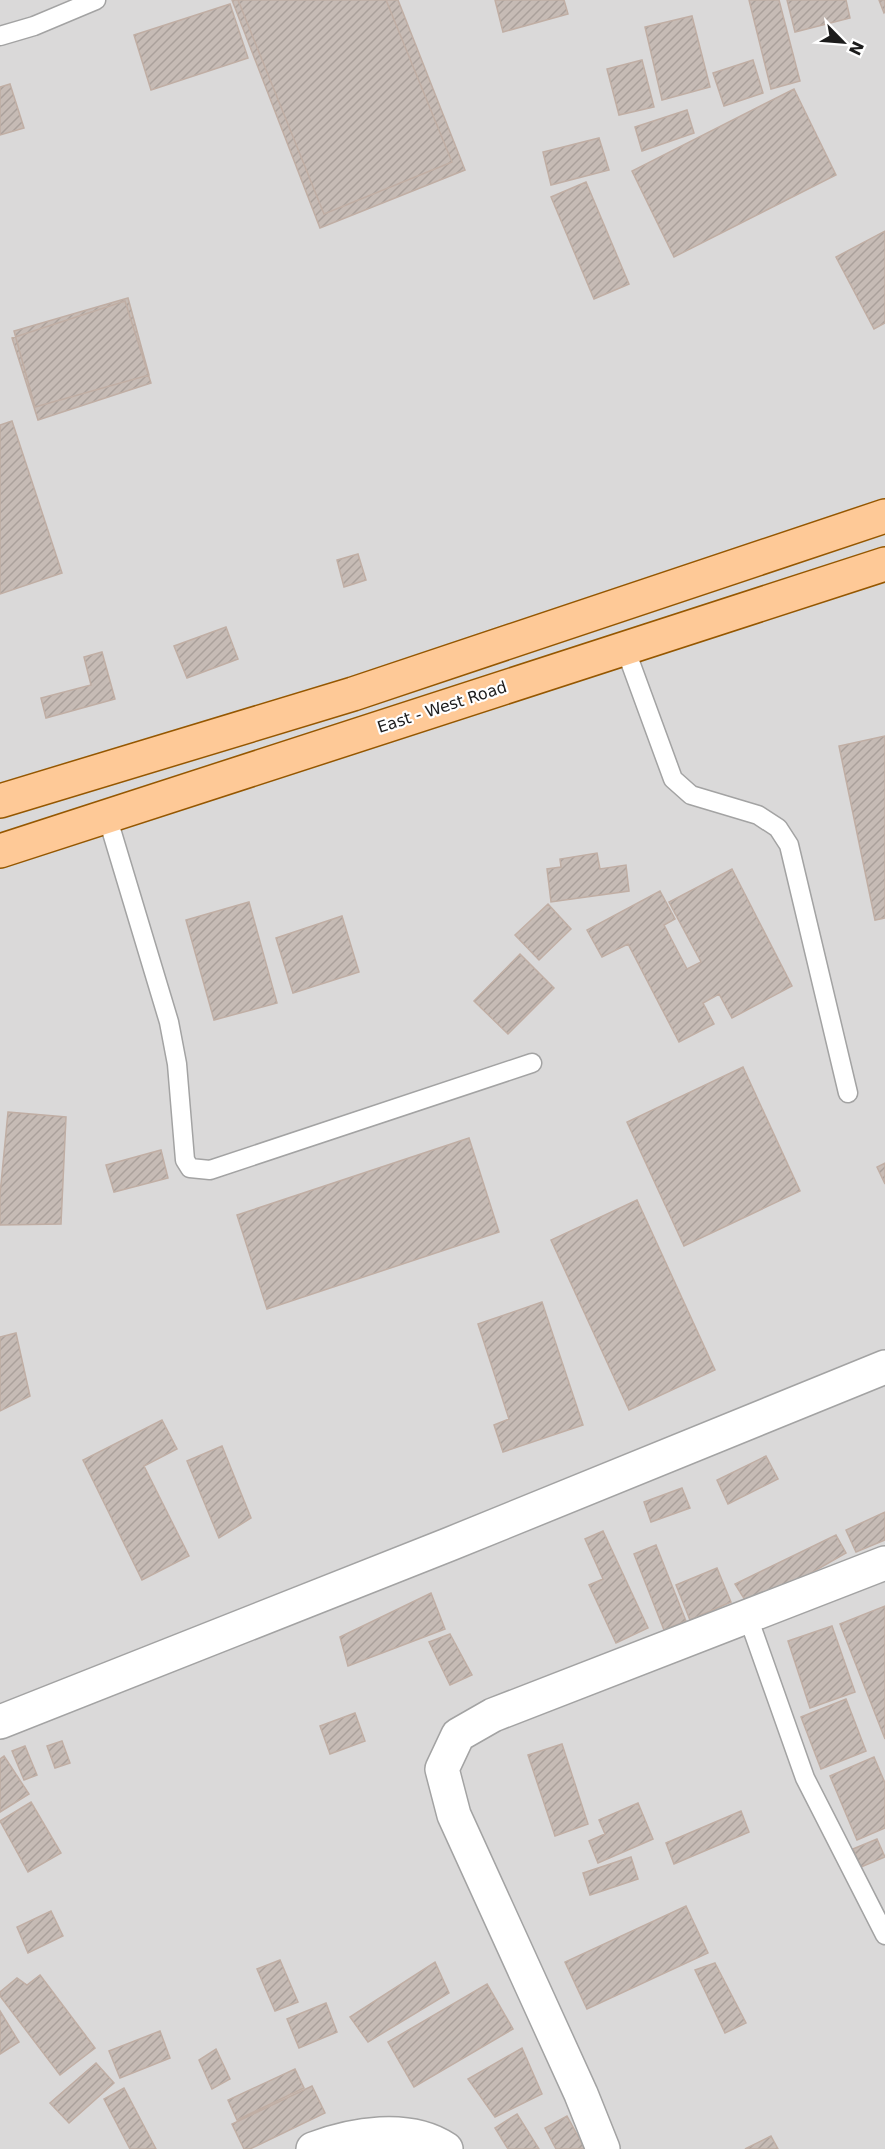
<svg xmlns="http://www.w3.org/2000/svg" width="885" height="2149" font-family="'DejaVu Sans',sans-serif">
  <defs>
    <pattern id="building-hatch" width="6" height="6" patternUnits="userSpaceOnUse" patternTransform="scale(1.5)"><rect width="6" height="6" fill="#c6bbb5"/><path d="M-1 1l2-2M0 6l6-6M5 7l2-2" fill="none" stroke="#aaa09b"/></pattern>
  </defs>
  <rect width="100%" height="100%" fill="#eee9e2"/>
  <path fill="#dad9d9" d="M0 0H885V2149H0Z"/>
  <path fill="url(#building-hatch)" stroke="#c0aea4" stroke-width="1.5" d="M232 0H398L465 170 320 228Z
    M238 0H386L452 162 324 214Z
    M495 0H564L568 14 503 32Z
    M749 0H779L800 81 771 89Z
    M787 0H846L850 18 795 32Z
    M879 0H885V12L884 13Z
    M230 4 248 58 151 90 134 35Z
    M692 16 710 87 662 100 645 27Z
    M642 60 654 107 619 115 607 69Z
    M753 60 763 93 724 106 713 73Z
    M10 84 24 128 0 135V87Z
    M794 89 836 175 674 257 632 171Z
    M687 110 694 133 642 151 635 127Z
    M599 138 609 170 551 185 543 152Z
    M586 182 629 284 594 299 551 197Z
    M885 231V323L874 329 836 257Z
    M128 298 149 375 35 407 14 331Z
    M125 301 151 383 38 420 12 338Z
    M12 421 62 573 0 594V425Z
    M358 554 366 580 344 587 337 560Z
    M226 627 238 659 187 678 174 646Z
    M102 652 115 699 46 718 41 698 91 685 84 657Z
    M885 736V918L875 920 839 746Z
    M597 853 600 869 626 865 629 891 551 902 547 869 561 867 560 859Z
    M732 869 792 986 732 1018 719 994 703 1003 714 1024 679 1042 628 944 602 957 587 930 660 891 675 919 664 925 687 969 701 962 669 902Z
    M249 902 277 1003 214 1020 186 920Z
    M548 904 571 929 539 960 515 935Z
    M342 916 359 972 293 993 276 938Z
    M520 954 554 988 508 1034 474 1001Z
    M743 1067 800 1191 684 1246 627 1122Z
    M8 1112 66 1117 61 1224 0 1225V1194Z
    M469 1138 499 1232 267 1309 237 1215Z
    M161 1150 168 1178 114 1192 106 1165Z
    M885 1163V1184L877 1167Z
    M637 1200 715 1370 629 1410 551 1240Z
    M542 1302 583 1425 503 1452 494 1425 509 1419 478 1324Z
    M16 1333 30 1396 0 1411V1337Z
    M162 1420 177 1449 144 1466 189 1556 142 1580 83 1460Z
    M222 1446 251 1518 219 1538 187 1461Z
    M766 1456 778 1479 728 1504 717 1480Z
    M682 1488 690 1508 651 1522 644 1502Z
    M885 1512V1540L856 1552 846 1530Z
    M603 1531 648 1628 616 1643 589 1585 603 1579 585 1539Z
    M836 1535 846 1553 750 1608 735 1584Z
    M656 1545 686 1621 664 1630 634 1554Z
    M717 1568 731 1602 690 1620 676 1585Z
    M431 1593 445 1629 348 1666 340 1637Z
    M885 1606V1739L840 1624Z
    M832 1626 855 1692 810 1708 788 1641Z
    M450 1634 472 1675 450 1685 429 1642Z
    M846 1699 866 1751 821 1769 801 1717Z
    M355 1713 365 1741 330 1754 320 1726Z
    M62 1741 70 1763 55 1768 47 1746Z
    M562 1744 588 1824 555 1836 528 1755Z
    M25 1746 37 1775 24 1780 12 1751Z
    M4 1756 29 1794 0 1812V1759Z
    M874 1757 885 1783V1828L857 1840 830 1776Z
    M31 1802 61 1853 28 1872 0 1821Z
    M638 1803 653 1839 598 1863 589 1841 605 1834 599 1820Z
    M741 1811 749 1832 674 1864 666 1843Z
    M877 1839 885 1857 861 1867 853 1849Z
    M631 1857 638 1879 590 1895 583 1873Z
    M686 1906 708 1953 587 2009 565 1962Z
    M51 1911 63 1936 28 1953 17 1927Z
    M280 1960 298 2002 275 2011 257 1969Z
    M435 1962 449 1993 368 2042 350 2017Z
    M715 1963 746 2023 725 2033 695 1970Z
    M40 1975 95 2048 60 2075 0 1996V1992L17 1978 27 1985Z
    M487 1984 513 2029 414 2087 388 2042Z
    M326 2003 337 2032 299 2048 287 2019Z
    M0 2011 19 2042 0 2054Z
    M160 2031 170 2058 120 2078 109 2051Z
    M522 2048 542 2094 495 2117 468 2079Z
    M216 2049 230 2079 212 2089 199 2060Z
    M96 2063 114 2083 69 2123 50 2103Z
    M295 2069 304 2088 237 2120 228 2100Z
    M312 2086 325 2113 250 2149H244L232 2124Z
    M124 2088 156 2149H130L104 2099Z
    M517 2114 539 2149H508L495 2128Z
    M567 2116 585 2149H556L545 2128Z
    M771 2136 778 2149H745Z"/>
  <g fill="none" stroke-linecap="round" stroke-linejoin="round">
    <defs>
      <path id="service" d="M0 36 34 26 96 0
        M625 648 673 779 691 795 758 815 778 828 789 845 848 1093
        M107 816 169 1022 177 1064 185 1160 190 1168 210 1170 532 1063
        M748 1617 805 1778 885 1935"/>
      <path id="minor" d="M0 1722 450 1544 885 1367
        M313 2149C352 2134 409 2124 446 2149
        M603 2149 581 2094 454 1815 442 1769 458 1735 493 1715 885 1563"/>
      <path id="primary" d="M0 801 353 694 885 516
        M0 851 885 564"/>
    </defs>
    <use href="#service" stroke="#a3a3a3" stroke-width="21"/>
    <use href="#minor" stroke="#a3a3a3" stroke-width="36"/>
    <use href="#primary" stroke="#955700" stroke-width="36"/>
    <use href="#service" stroke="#fff" stroke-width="18"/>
    <use href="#minor" stroke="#fff" stroke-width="33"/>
    <use href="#primary" stroke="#fec997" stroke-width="33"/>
  </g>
  <g text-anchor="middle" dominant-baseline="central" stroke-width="4.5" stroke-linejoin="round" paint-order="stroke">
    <g font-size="16" fill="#1c1c1c" stroke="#fff">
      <text transform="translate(442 707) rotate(-18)">East - West Road</text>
    </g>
  </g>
  <g transform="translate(843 42) rotate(115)" stroke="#ffffff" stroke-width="4.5" paint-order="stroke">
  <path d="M0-4.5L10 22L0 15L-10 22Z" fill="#1c1c1c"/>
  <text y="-9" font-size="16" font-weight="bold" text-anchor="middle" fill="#1c1c1c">N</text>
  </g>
</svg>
